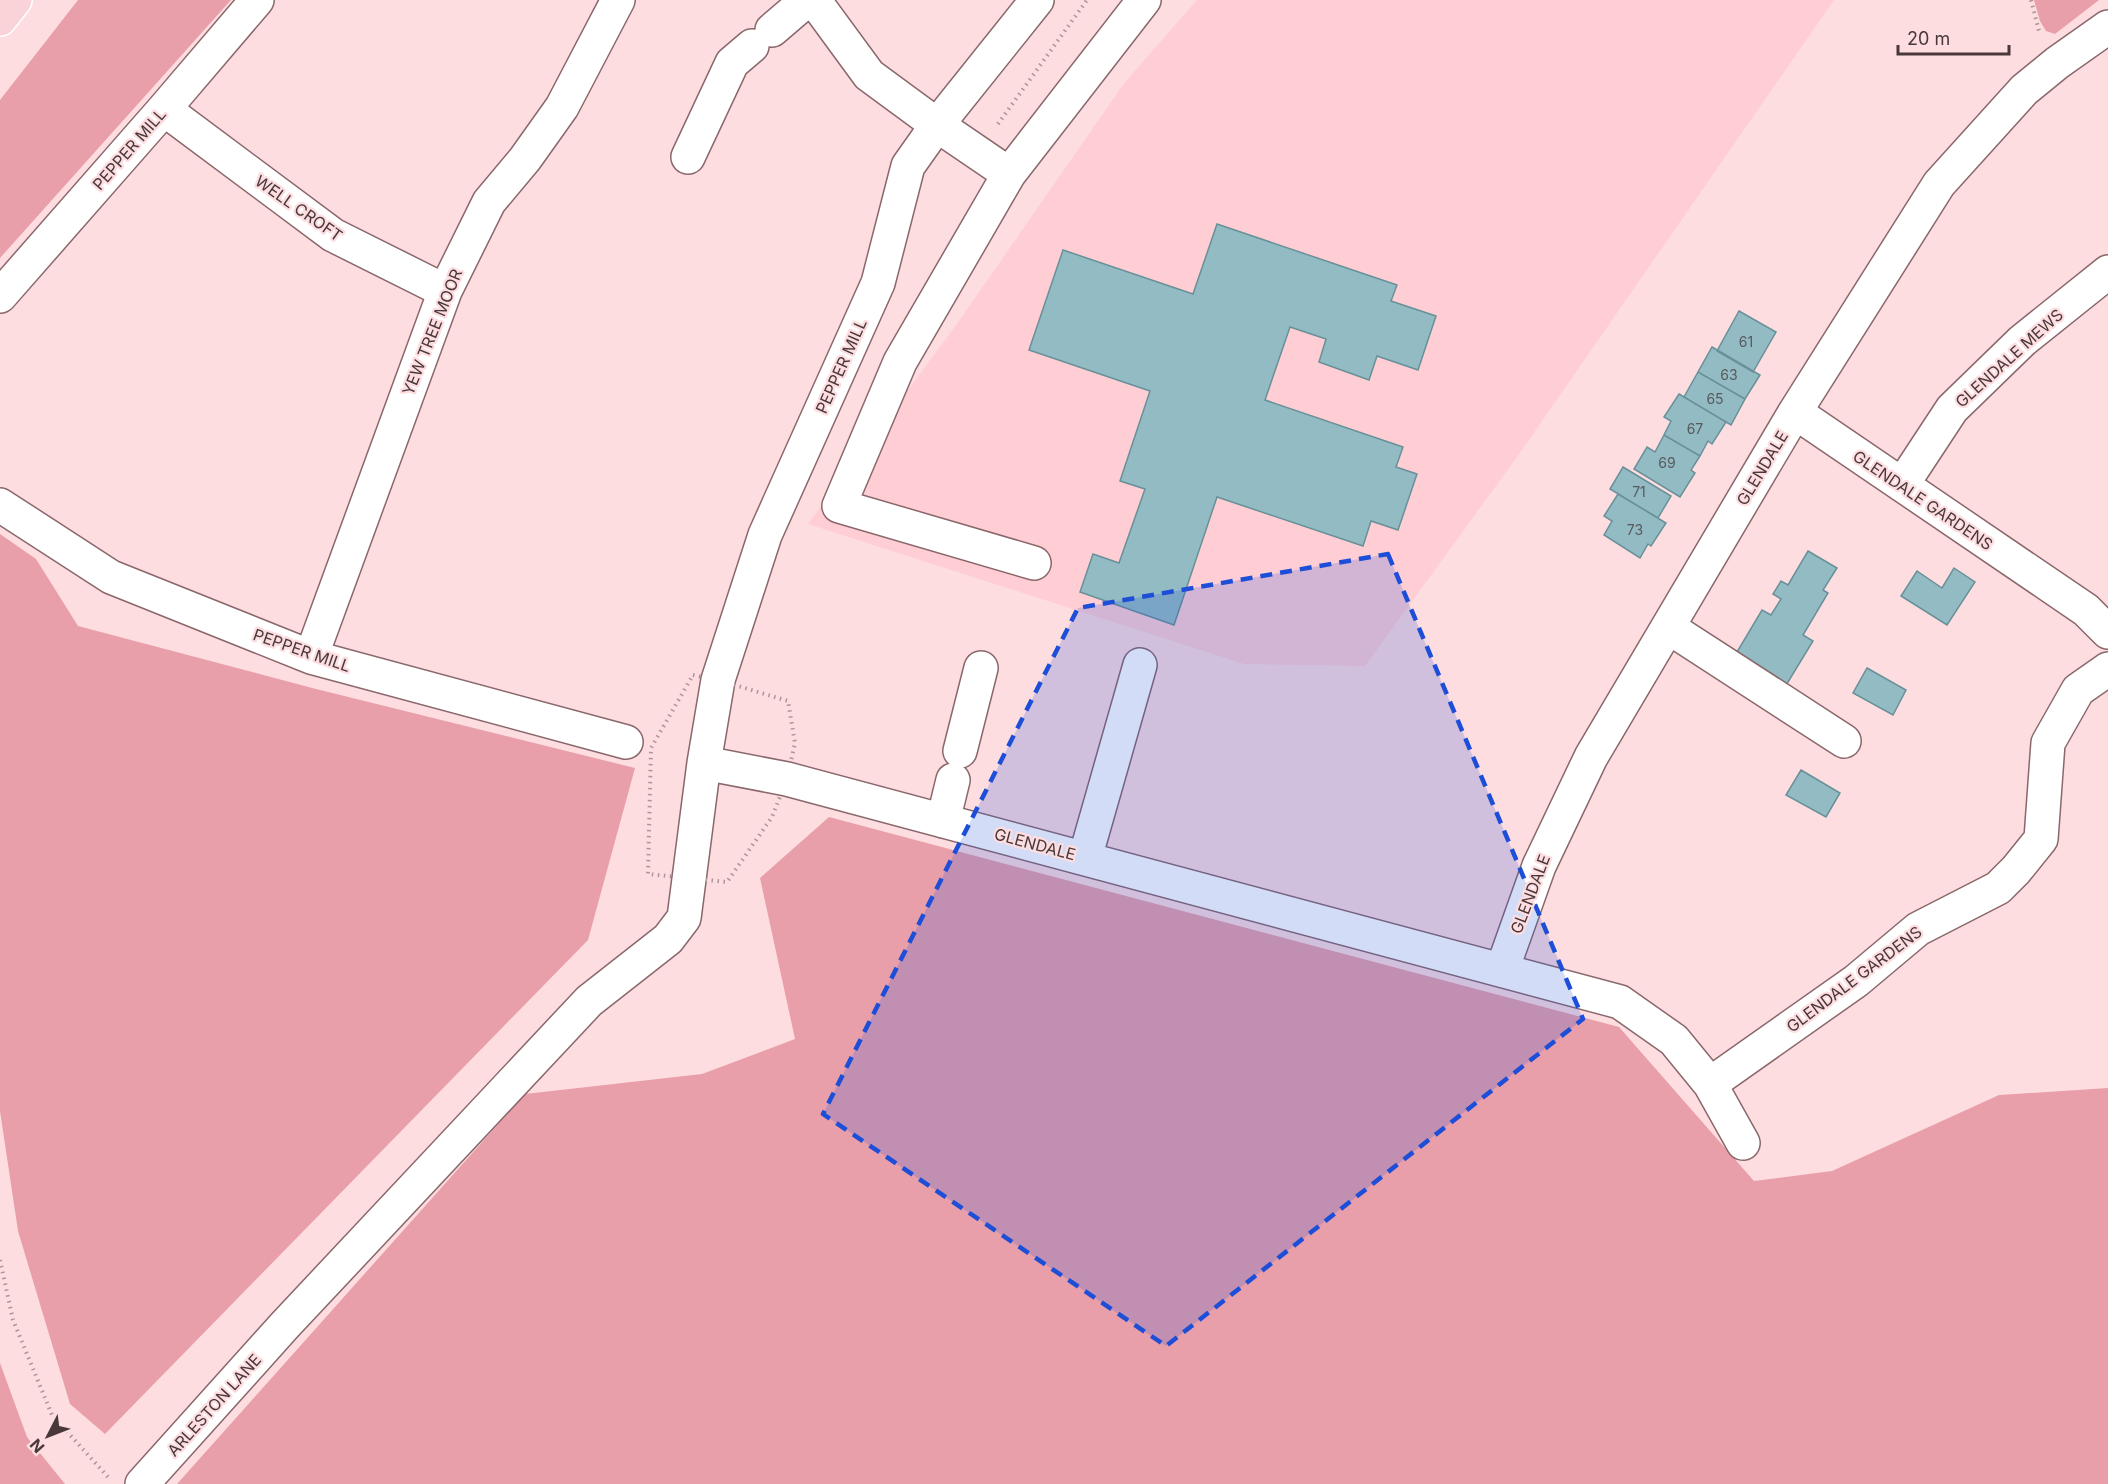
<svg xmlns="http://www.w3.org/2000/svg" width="2108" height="1484" font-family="Inter,sans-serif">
  <rect width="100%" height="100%" fill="#fddde0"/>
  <path fill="#ffced4" d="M1197 0H1834L1517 457 1365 666 1244 664 808 524 954 328 1125 82Z"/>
  <path fill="#e99fa9" d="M78 0H231L0 258V100Z
    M2034 0H2099L2055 34 2046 31 2040 21Z
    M0 534 36 559 78 626 316 689 635 768 588 940 105 1434 70 1404 18 1231 0 1111Z
    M829 817 1619 1027 1754 1181 1832 1171 1999 1095 2108 1088V1484H177L525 1094 702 1074 795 1039 760 878Z
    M0 1363 27 1437 65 1484H0Z"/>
  <path fill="#92bbc3" stroke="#689098" stroke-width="1.5" d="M1217 224 1397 285 1391 301 1436 316 1418 370 1377 356 1369 380 1319 362 1326 339 1290 327 1265 400 1403 447 1396 467 1417 474 1398 530 1371 521 1363 546 1217 497 1174 625 1080 592 1093 554 1119 563 1145 489 1120 481 1150 391 1029 350 1063 250 1193 294Z
    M1739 311 1776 332 1753 372 1717 351Z
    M1712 347 1760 375 1745 399 1698 372Z
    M1698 372 1745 399 1731 425 1684 397Z
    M1679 394 1726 422 1712 444 1708 441 1700 456 1664 435 1671 421 1664 417Z
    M1664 435 1700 456 1691 470 1695 473 1680 497 1634 469 1647 447 1655 452Z
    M1623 467 1671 496 1658 518 1610 489Z
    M1618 494 1666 523 1651 546 1648 544 1640 558 1604 535 1612 521 1604 516Z
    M1808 551 1837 568 1823 590 1828 593 1803 635 1813 641 1785 687 1734 657 1762 610 1771 615 1781 599 1773 594 1781 581 1788 585Z
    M1954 568 1975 582 1947 625 1901 596 1917 571 1942 588Z
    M1867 668 1906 690 1893 715 1853 693Z
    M1801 770 1840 793 1826 817 1786 795Z"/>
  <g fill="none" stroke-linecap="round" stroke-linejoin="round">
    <defs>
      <path id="minor" d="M814 0 869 75 937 125 1009 174
        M772 30 807 0
        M164 109 333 235 445 291
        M688 157 732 63 752 46
        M0 296 164 109 257 0
        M1795 412 2086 610 2108 632
        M1902 485 1952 409 2022 341 2108 272
        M0 505 111 577 311 657 626 742
        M1034 563 839 506 900 362 1009 174 1144 0
        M1668 627 1844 741
        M311 657 445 291 489 202 525 159 562 107 618 0
        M960 751 981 668
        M704 763 787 779 1620 1002 1674 1040 1710 1084 1743 1143
        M943 821 953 780
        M1085 858 1140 665
        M1502 970 1539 866 1591 757 1795 412 1939 184 2024 90 2057 63 2108 27
        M1710 1084 1856 981 1918 929 1998 888 2016 870 2041 839 2048 743 2078 690 2108 669
        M142 1484 285 1325 589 1001 668 939 684 918 704 763 718 680 765 535 878 283 908 166 937 125 1037 0"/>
      <path id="major" d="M0 19 15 0"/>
    </defs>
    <use href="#minor" stroke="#8a676b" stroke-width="36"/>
    <use href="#major" stroke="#fff" stroke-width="36"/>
    <path stroke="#ae9598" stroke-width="4" stroke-dasharray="1.5 4.5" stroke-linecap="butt" d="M2031 0 2039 31
      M998 124 1087 0
      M693 675 718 680 788 701 795 743 787 779 772 817 727 882 648 874 651 748Z
      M0 1260 13 1320 52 1415 108 1477"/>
    <use href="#minor" stroke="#fff" stroke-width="33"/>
    <use href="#major" stroke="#f9d3d7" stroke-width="33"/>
  </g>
  <path fill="#1d4ed8" fill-opacity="0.2" stroke="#1d4ed8" stroke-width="4.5" stroke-dasharray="12 8" stroke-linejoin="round" d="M1388 554 1583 1019 1166 1346 823 1114 1078 608Z"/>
  <g text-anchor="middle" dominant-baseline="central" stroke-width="4.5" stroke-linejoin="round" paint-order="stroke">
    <g font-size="14" fill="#5a595c">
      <text x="1746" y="341">61</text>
      <text x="1729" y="374">63</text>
      <text x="1715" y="398">65</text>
      <text x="1695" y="428">67</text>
      <text x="1667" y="462">69</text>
      <text x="1639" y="491">71</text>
      <text x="1635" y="529">73</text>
    </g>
    <g font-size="16" fill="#48383a" stroke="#fddde0">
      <text transform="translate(129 149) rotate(-49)">PEPPER MILL</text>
      <text transform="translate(299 208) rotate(35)">WELL CROFT</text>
      <text transform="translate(432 332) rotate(-68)">YEW TREE MOOR</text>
      <text transform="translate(2009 358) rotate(-42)">GLENDALE MEWS</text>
      <text transform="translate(841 366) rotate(-66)">PEPPER MILL</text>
      <text transform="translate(1762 468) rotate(-59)">GLENDALE</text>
      <text transform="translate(1923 500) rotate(34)">GLENDALE GARDENS</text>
      <text transform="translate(302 650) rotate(19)">PEPPER MILL</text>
      <text transform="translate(1035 844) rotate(15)">GLENDALE</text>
      <text transform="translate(1530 894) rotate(-69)">GLENDALE</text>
      <text transform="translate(1854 979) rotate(-37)">GLENDALE GARDENS</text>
      <text transform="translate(214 1405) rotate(-48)">ARLESTON LANE</text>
    </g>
  </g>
  <g transform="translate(48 1436) rotate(228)" stroke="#fddde0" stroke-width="4.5" paint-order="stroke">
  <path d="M0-4.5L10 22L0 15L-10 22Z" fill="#48383a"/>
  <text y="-9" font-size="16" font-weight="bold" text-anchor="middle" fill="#48383a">N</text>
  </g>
  <path d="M1898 45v9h111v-9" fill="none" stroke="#48383a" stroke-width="3"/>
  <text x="1907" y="45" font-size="18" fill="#48383a" stroke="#fddde0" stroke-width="4.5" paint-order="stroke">20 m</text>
</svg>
